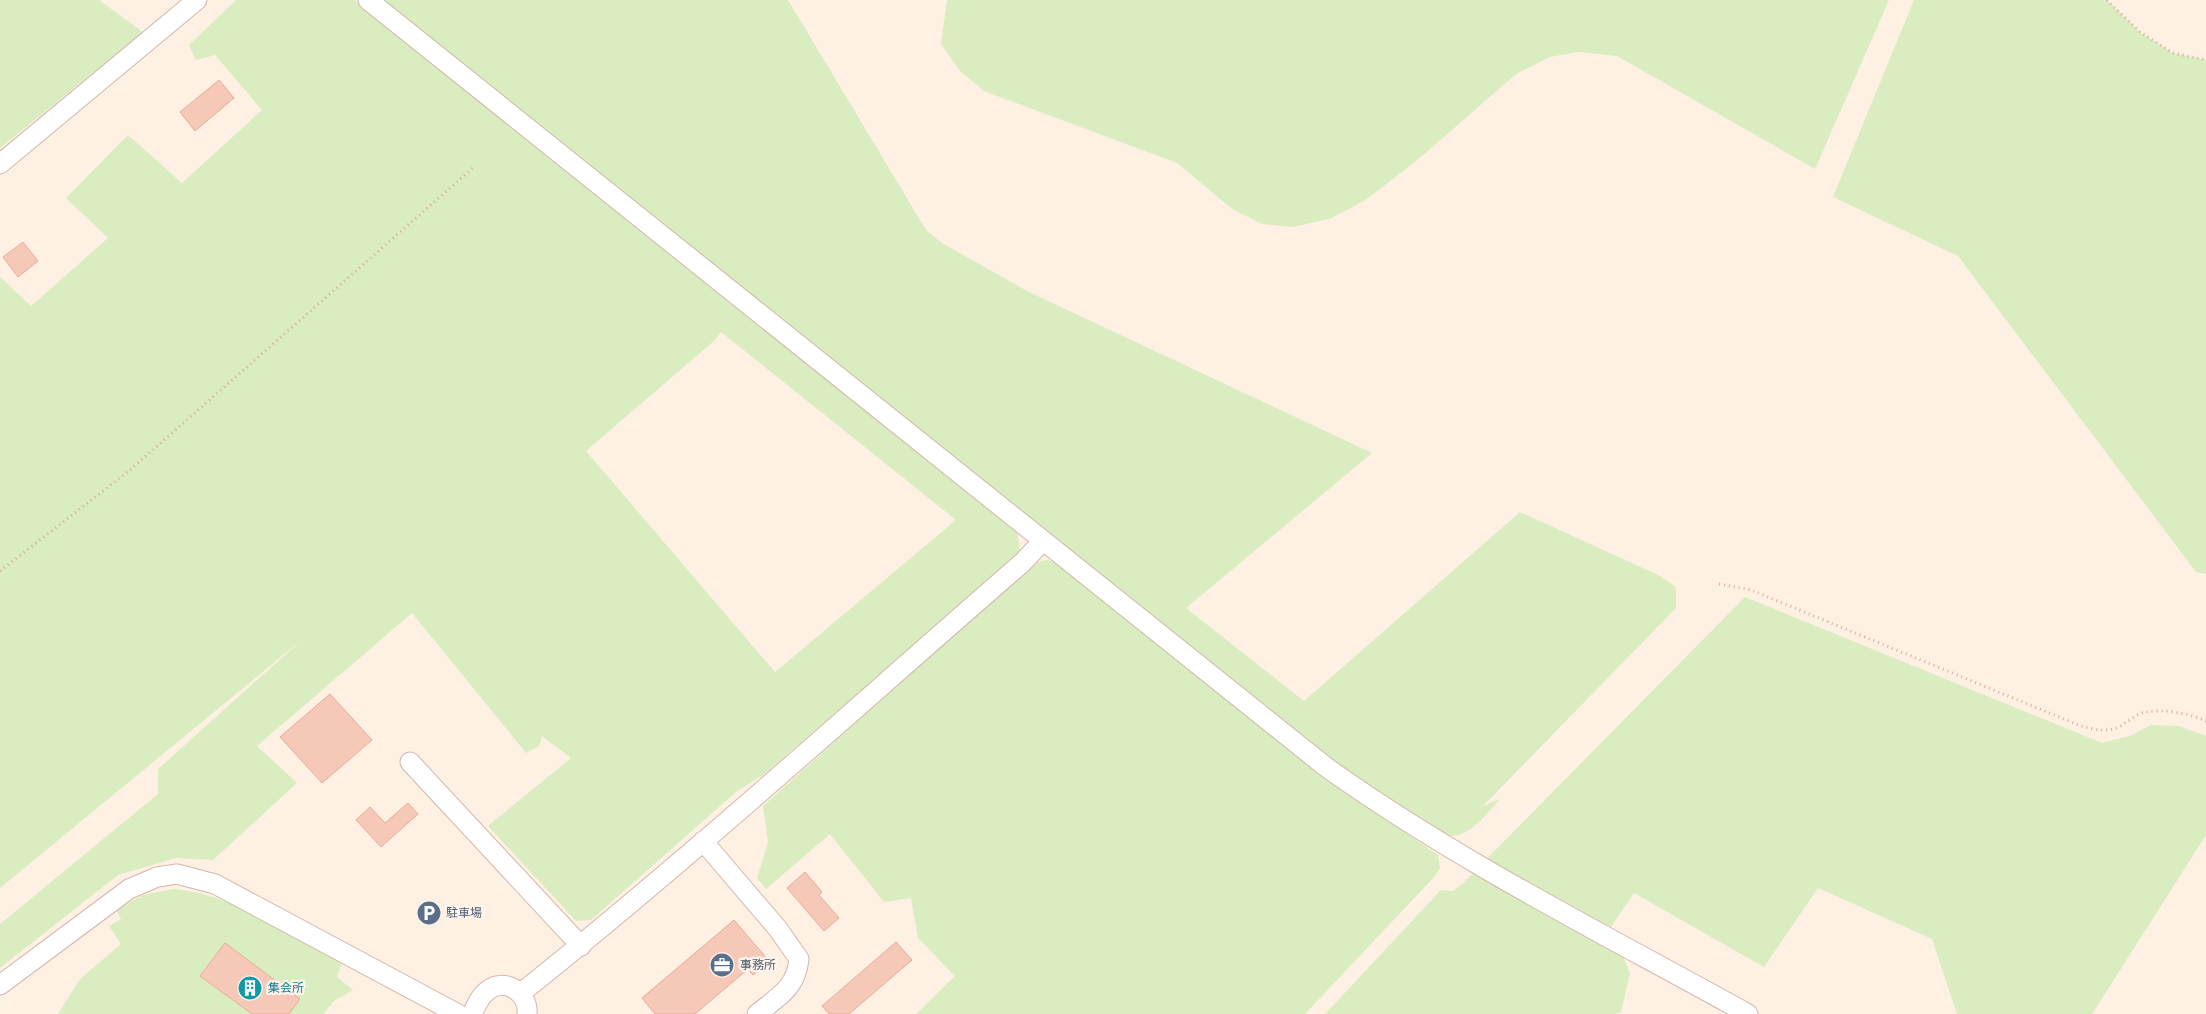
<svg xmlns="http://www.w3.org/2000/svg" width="2206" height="1014" font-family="'Varela Round','Noto Sans JP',sans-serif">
  <rect width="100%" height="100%" fill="#fef0e3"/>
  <path fill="#d9edc0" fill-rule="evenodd" d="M0 0H99L143 32 0 148Z
    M236 0H354L1017 532 1020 549 1013 560 763 775 736 792 591 920 576 921 488 826 571 758 542 736 539 746 526 753 412 613 257 746 297 783 213 860 176 858 118 875 0 968V924L158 794V769L304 638 0 888V277L31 306 108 238 66 198 128 135 182 183 262 110 215 55 196 60 189 45ZM721 332 956 520 775 672 586 451 715 340Z
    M381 0H788L926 230 942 243 1029 292 1372 453 1186 608 1304 701 1520 512 1658 575 1676 587V608L1483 806 1500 799C1485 815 1467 843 1442 834L1336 765Z
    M947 0H1889L1815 169 1617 56 1578 52 1550 57 1516 74 1421 157 1367 199 1332 218 1294 227 1262 224 1232 209 1177 163 984 91 960 71 941 44Z
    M1914 0H2107L2140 32 2173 53 2206 60V574L2196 572 1958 256 1833 197Z
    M1046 560 1057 562 1300 755 1368 807 1438 855 1440 868 1435 876 1305 1014H916L955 976 918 938 911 898 884 902 830 834 766 889 757 878 768 842 763 806 1025 571 1037 562Z
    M1745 597 2102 743 2130 736 2151 725 2179 726 2206 736V835L2092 1014H1957L1932 939 1818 888 1764 967 1634 893 1610 928 1630 973 1621 1012 1615 1014H1325L1441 890 1453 891 1462 884Z
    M173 889C234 894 289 934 342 963L337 977 353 990 334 1001 323 1014H58L80 979 121 944 109 926 121 919 116 910 143 895Z"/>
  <path fill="#f6c8b8" stroke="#eaab97" d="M219 80 234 98 195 131 180 112Z
    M23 242 38 261 18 277 3 257Z
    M330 694 372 740 322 783 280 737Z
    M408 803 418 814 381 847 356 820 370 807 385 823Z
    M805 872 822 892 819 895 839 918 824 931 787 888Z
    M734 920 769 961 753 975 748 969 695 1014H655L642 998Z
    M896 942 912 960 849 1014H829L822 1006Z
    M225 943 300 999 289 1014H252L200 976Z"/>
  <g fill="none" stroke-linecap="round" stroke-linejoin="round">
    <defs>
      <path id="minor" d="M368 0 1326 767C1459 862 1606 935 1748 1014
        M0 164 197 0
        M410 762 581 946
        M703 841 778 929 799 959C796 988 779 996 757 1014
        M0 985 129 889 157 877 177 874 215 884 458 1014
        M521 993C693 856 856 707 1022 563L1042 542
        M472 1014C476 1006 480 996 487 991 505 976 529 993 527 1014"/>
    </defs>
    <use href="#minor" stroke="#d3b7aa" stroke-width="21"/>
    <path stroke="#dbab9b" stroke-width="3" stroke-dasharray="1 4" stroke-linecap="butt" d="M2107 0 2140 32 2173 53 2206 60
      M0 571 130 470 475 166
      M1719 584 1751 590 2081 726C2097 730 2111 734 2125 723 2130 720 2136 715 2142 713 2162 708 2188 713 2206 721"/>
    <use href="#minor" stroke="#fff" stroke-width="19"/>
  </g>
  <defs>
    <symbol id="parking-disc" viewBox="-11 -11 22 22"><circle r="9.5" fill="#5c6f8a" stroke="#fff4eb"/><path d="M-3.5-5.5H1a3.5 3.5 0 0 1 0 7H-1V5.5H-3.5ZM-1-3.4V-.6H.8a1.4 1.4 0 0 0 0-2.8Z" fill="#fff"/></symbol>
    <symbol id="office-disc" viewBox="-11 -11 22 22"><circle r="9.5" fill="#5c6f8a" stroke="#fff4eb"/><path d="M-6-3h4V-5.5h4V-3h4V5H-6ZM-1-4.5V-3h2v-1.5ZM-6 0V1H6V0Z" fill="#fff"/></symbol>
    <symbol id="building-disc" viewBox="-11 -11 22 22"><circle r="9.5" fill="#0f9aa8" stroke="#fff4eb"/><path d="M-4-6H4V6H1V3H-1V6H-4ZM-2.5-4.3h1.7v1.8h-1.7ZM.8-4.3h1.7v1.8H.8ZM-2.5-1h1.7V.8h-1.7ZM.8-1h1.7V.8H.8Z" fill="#fff"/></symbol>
  </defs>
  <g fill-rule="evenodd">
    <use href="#parking-disc" x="415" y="899" width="28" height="28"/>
    <use href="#office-disc" x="708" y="951" width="28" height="28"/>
    <use href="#building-disc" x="236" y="974" width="28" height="28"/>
  </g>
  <g text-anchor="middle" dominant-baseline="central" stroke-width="4.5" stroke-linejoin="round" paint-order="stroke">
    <g font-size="12" fill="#4e5e75" stroke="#fff4eb" text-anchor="start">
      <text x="446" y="913">駐車場</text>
      <text x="740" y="965">事務所</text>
    </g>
    <g font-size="12" fill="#0d838f" stroke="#fff4eb" text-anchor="start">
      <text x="268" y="988">集会所</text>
    </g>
  </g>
</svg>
